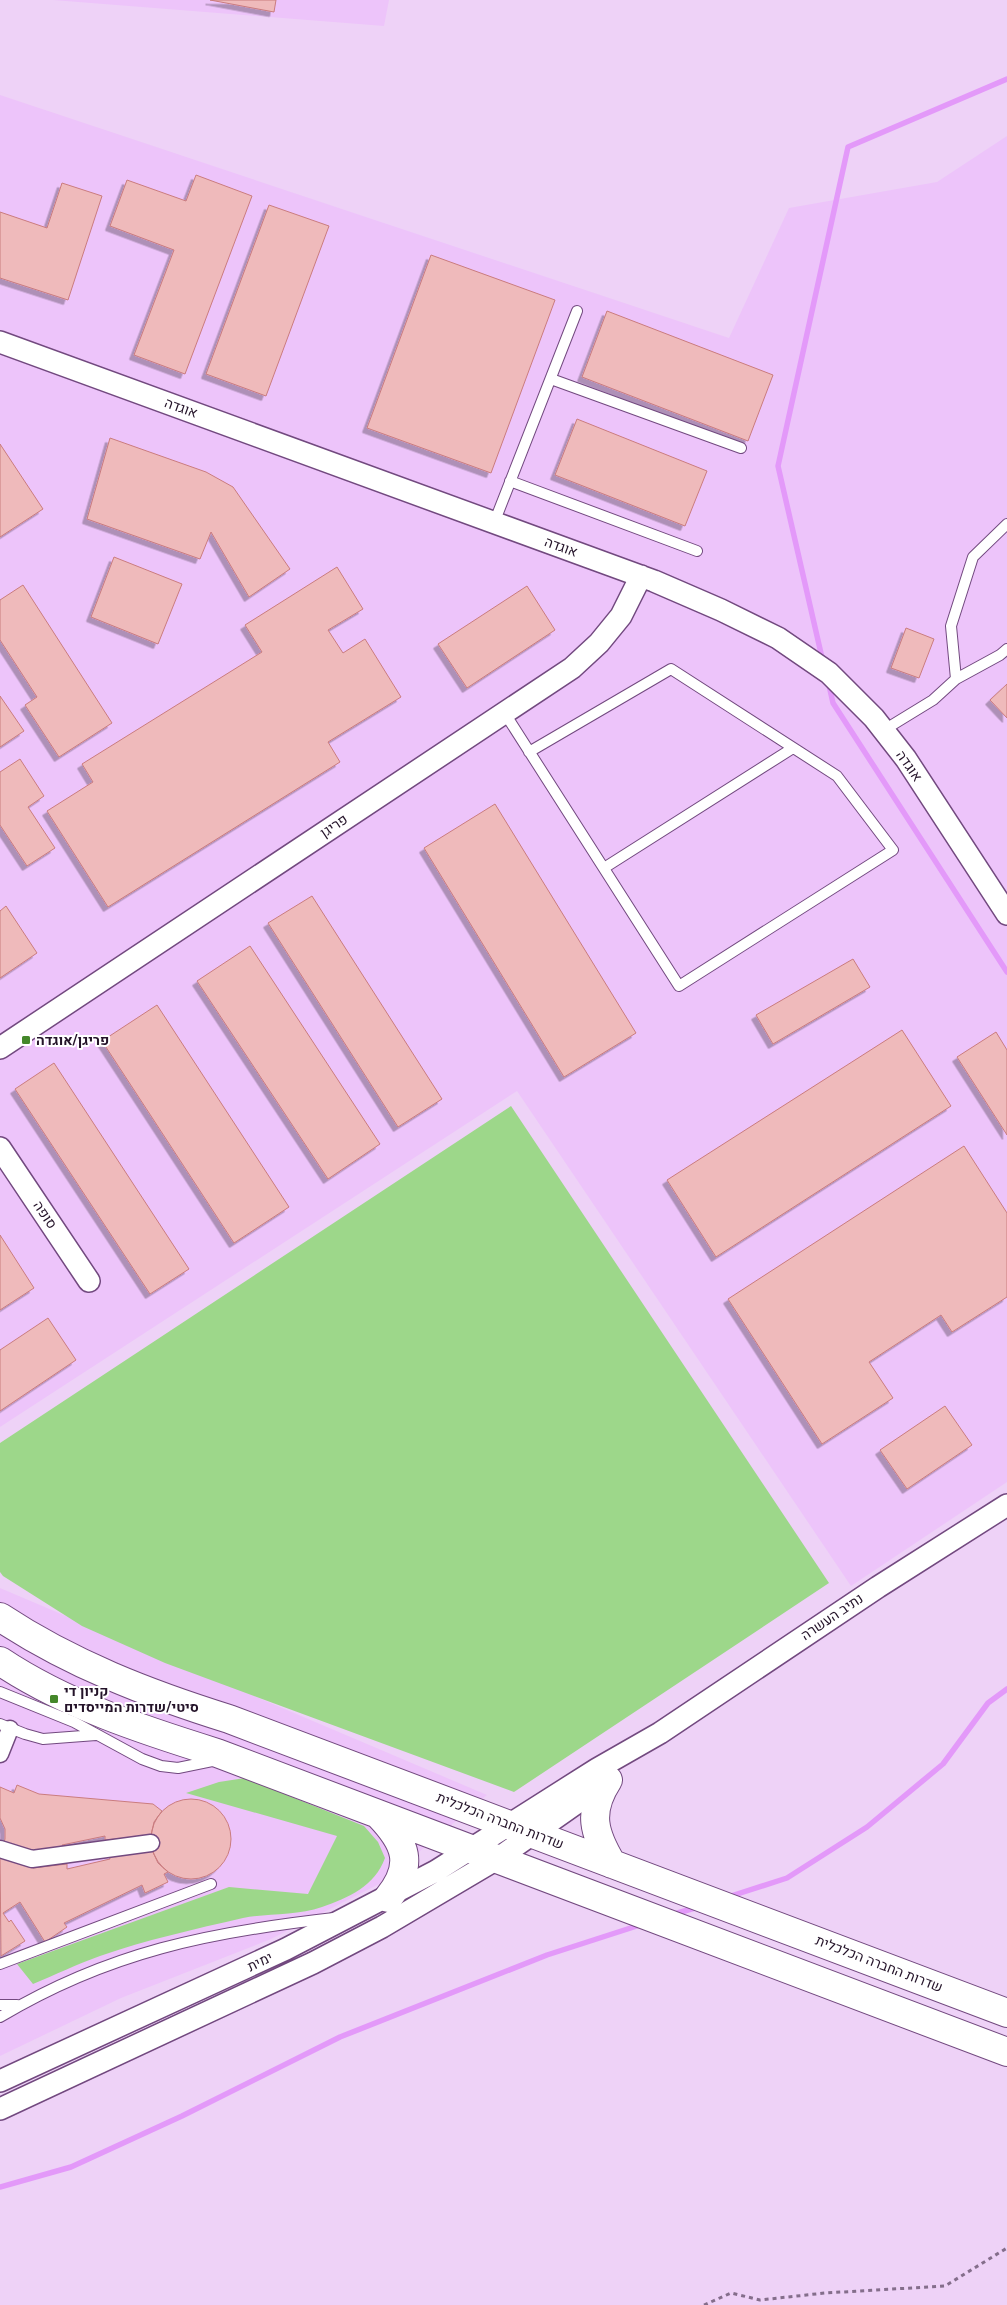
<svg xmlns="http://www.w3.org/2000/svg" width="1007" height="2305" font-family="Georgia,Heebo,serif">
  <defs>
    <filter id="shadow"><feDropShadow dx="-4.5" dy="4.5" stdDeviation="0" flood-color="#0004"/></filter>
  </defs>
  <rect width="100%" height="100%" fill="#eed2f7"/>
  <path fill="#edc4fa" d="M53 0H389L384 26Z
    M0 95 729 338 789 208 937 182 1007 136V1482L851 1586 517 1091 0 1427Z
    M0 1588 487 1795 383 1882 271 1939 121 1998 0 2056Z"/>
  <path fill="#9dd78a" d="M511 1106 829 1583 514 1792 165 1663 82 1626 3 1576 0 1572V1443Z
    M245 1778 364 1826 378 1842 385 1858C375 1886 348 1898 322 1907 297 1916 268 1913 243 1918 195 1929 146 1940 100 1956 77 1964 55 1975 33 1984L17 1964 229 1887 308 1894 337 1836 186 1793 219 1782Z"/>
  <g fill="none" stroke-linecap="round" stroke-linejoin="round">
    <path stroke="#e399f9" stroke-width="5.5" d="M823 662 778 466 848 147 1007 79
      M828 681 833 703 1007 972
      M728 1897 787 1878 867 1827 943 1764 988 1703 1007 1689
      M671 1915 698 1907
      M0 2187 71 2167 182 2116 340 2037 547 1955 643 1924"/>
  </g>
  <path fill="#efbabb" stroke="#ca7c7e" filter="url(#shadow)" d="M210 0H276L274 12Z
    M196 175 252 196 185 374 134 355 174 250 110 226 127 180 186 201Z
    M62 183 102 196 68 300 0 278V212L47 228Z
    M269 205 329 226 266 396 206 374Z
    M431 255 555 300 491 473 367 428Z
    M607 311 773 375 748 441 582 377Z
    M577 419 707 471 685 526 555 475Z
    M110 438 206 472 233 487 290 569 249 597 211 532 200 559 87 519Z
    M0 444 43 509 0 537Z
    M114 557 182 584 158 644 91 617Z
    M337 567 363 609 328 630 343 653 365 639 401 697 328 742 340 762 108 907 47 811 93 782 82 764 262 652 245 625Z
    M23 585 112 723 59 757 25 705 37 697 0 640V600Z
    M527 586 555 630 467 688 438 644Z
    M906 628 934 639 919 678 891 668Z
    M1007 684V718L990 700Z
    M0 696 24 731 0 747Z
    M20 759 44 796 28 807 55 848 27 866 0 825V772Z
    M495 804 636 1033 564 1077 424 848Z
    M312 896 442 1099 398 1127 268 923Z
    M6 906 37 953 0 978V911Z
    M250 946 380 1144 328 1179 197 981Z
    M853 959 870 987 773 1044 756 1015Z
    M157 1005 289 1207 234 1243 102 1041Z
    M902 1030 951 1106 716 1257 667 1180Z
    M996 1032 1007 1050V1135L957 1057Z
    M54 1063 189 1269 150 1294 15 1089Z
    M964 1146 1007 1213V1297L952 1332 941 1315 869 1362 893 1398 822 1444 728 1299Z
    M0 1235 34 1288 0 1310Z
    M48 1318 76 1360 0 1411V1350Z
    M945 1406 972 1445 907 1489 880 1450Z
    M17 1785 39 1794 153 1804 162 1811 154 1822 151 1836 105 1840V1836L62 1845 63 1847 31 1851 33 1868 67 1864V1869L110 1859 109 1856 152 1850 158 1863 168 1872 164 1874 168 1882 145 1893 142 1885 64 1923 67 1927 45 1942 20 1902 3 1913 9 1922 11 1920 25 1941 1 1956 0 1855 5 1839V1829L0 1818V1787L14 1793Z
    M151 1839a40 40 0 1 1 80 0a40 40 0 1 1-80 0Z"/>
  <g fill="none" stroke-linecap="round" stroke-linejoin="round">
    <defs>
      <path id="service" d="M551 379 741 448
        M510 481 697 551
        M494 523 577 311
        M956 679 1000 655 1007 649
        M504 712 679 986 893 850 837 776 671 669 529 752
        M884 730 933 700 956 679 951 626 973 557 1007 524
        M604 868 793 748
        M0 1692 74 1722 142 1759 161 1766 178 1768 217 1760
        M0 1724 25 1734 43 1739 96 1735
        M0 1964 211 1884
        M0 2005H17
        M0 2017C109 1952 209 1932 334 1918"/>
      <path id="pedestrian" d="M0 1754 10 1729
        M0 1849 32 1859 151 1843"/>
      <path id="minor" d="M0 342 654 581 721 610 778 638 829 673 874 718 906 759 1007 914
        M0 1048 572 668 599 643 621 616 641 576
        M0 1148 89 1281
        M0 2081 286 1949 436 1871 597 1769 660 1733 878 1587 1007 1505
        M0 2109 313 1963 382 1927 497 1859 608 1781"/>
      <path id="secondary" d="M0 1617C71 1664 149 1694 229 1719L1007 2013
        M0 1661C66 1705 143 1730 217 1753L1007 2052
        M608 1780C587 1812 594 1834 612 1864
        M379 1815C406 1843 415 1865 388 1898"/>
    </defs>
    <use href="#service" stroke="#72497f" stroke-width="12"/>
    <use href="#pedestrian" stroke="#72497f" stroke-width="19"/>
    <use href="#minor" stroke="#72497f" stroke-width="24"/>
    <use href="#secondary" stroke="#72497f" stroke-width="30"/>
    <path stroke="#846e8b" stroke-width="3" stroke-dasharray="4 4" stroke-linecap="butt" d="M704 2305 731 2293 760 2300 825 2293 945 2286 1007 2248"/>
    <use href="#service" stroke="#fff" stroke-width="10"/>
    <use href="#pedestrian" stroke="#fff" stroke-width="16"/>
    <use href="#minor" stroke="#fff" stroke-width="21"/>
    <use href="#secondary" stroke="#fff" stroke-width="28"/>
  </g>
  <g fill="#44872a" stroke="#fff" stroke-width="2">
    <rect x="21" y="1035" width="10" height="10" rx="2.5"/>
    <rect x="49" y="1694" width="10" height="10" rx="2.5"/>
  </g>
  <g text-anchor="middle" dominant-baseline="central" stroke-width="4" stroke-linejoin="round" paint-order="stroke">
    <g font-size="14" fill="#241329" stroke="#fff">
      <text transform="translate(181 408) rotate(20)">אוגדה</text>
      <text transform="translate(561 547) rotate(20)">אוגדה</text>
      <text transform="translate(909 766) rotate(55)">אוגדה</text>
      <text transform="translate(334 826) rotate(-34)">פריגן</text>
      <text transform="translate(45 1215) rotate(56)">סופה</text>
      <text transform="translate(832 1617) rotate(-34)">נתיב העשרה</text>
      <text transform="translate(500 1821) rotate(21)">שדרות החברה הכלכלית</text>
      <text transform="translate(260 1962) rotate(-26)">ימית</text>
      <text transform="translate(879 1964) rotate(21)">שדרות החברה הכלכלית</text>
    </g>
    <g font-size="14" font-weight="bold" fill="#241329" stroke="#fff" text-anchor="start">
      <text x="36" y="1040">פריגן/אוגדה</text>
      <text x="64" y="1691">קניון די<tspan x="64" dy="16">סיטי/שדרות המייסדים</tspan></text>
    </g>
  </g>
</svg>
